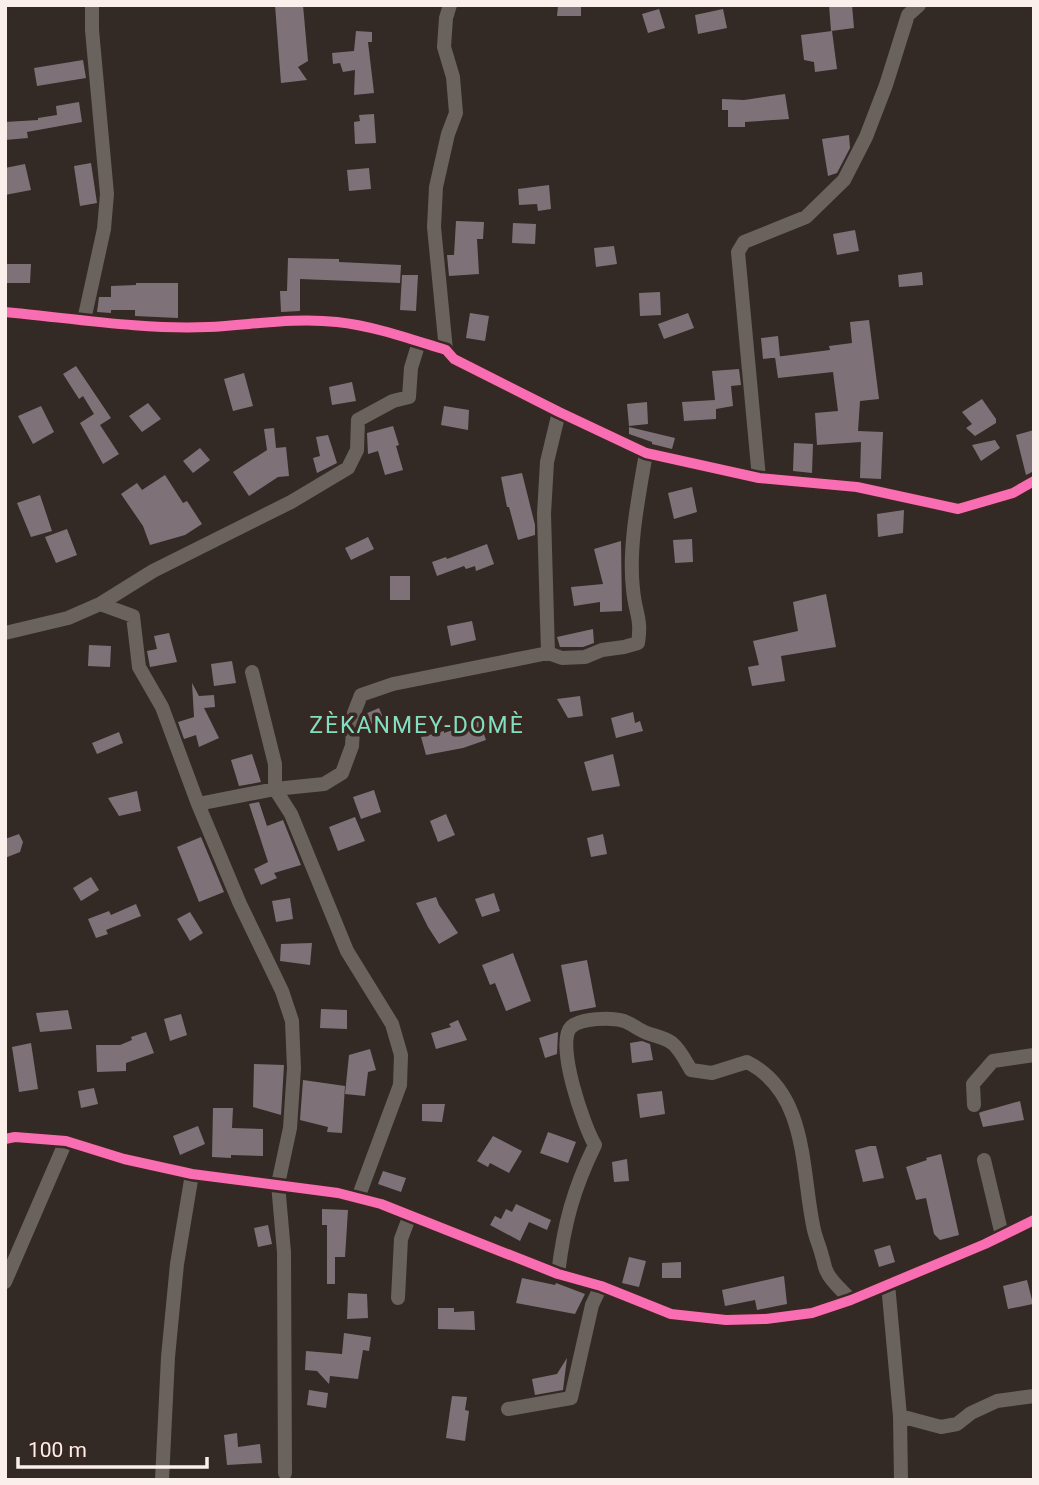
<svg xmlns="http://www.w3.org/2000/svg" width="1039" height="1485" font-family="Roboto,sans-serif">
  <rect width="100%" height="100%" fill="#332a26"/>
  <path fill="#7e7278" d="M275 5H303L308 61 298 67 307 80 281 83Z
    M829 5H852L854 28 831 31Z
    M558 6H581V16H557Z
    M659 9 665 28 648 33 642 14Z
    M723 9 727 28 698 34 695 15Z
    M356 31 372 32V42H368L374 93 354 95 355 70 343 72 340 63 333 64 332 53 354 51Z
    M832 31 837 69 815 72 814 62 804 60 801 35Z
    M83 60 86 78 37 86 34 68Z
    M785 94 789 119 745 122V127H728V110H722V99L744 100Z
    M79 102 82 122 27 132 28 138 5 140V122L38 120V118L57 115 56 106Z
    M374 114 376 143 355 144 354 122 360 121 359 115Z
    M849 135 850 148 837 173 828 176 822 139Z
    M91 163 97 203 80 206 74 166Z
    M25 164 31 190 5 195V168Z
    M369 168 371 189 349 191 347 170Z
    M549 185 551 209 538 211 537 204 519 205 518 189Z
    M456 221 484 222 483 239H477L479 274 449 276 447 255H454Z
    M513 223 536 224 535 244 512 243Z
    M855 230 859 251 837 255 833 234Z
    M614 246 617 264 596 267 594 248Z
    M288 258 339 259V262L401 265 400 283 300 279V311L281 312 280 291H287Z
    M5 264H31L30 283H5Z
    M922 272 923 285 899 287 898 275Z
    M402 275H418L416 311 400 310Z
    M136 283H178V318L135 316V310H111V313L97 312 99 297H111V286L136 285Z
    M660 292 661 315 640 316 639 293Z
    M470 313 489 316 485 341 466 338Z
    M688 313 694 328 664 339 658 324Z
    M869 320 879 399 860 401 858 431 883 432 881 479 860 478 861 442 817 445 815 413 838 411 833 372 778 378 775 357 830 350 829 346 852 343 850 322Z
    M778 336 780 357 763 359 761 338Z
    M76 366 111 418 100 425 119 454 103 464 80 423 94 414 83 396 79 399 63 374Z
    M739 369 741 385 731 386 733 406 716 409V419L684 421 682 402 715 400 712 371Z
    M244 373 253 406 233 411 224 379Z
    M352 382 356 401 332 405 329 387Z
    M982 399 996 419V423L975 436 966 428 972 424 962 412Z
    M647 402 648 424 629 426 627 404Z
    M148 403 161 419 142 432 129 416Z
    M41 406 54 432 33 444 18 416Z
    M444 406 469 410 468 430 441 425Z
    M393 426 399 445 396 446 403 470 385 475 378 451 368 454 367 433Z
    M629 427 675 438 672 449 652 444V442L629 434Z
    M274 428 276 448 286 447 289 476 278 477 249 496 233 472 267 450 264 429Z
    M1034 430V471L1026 475 1016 435Z
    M328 435 337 463 317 473 313 458 320 456 316 437Z
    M995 440 1000 448 981 461 972 445Z
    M794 443 813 444 812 473 793 471Z
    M200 448 210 460 193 473 183 461Z
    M522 473 535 525V535L518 540 509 507H507L501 477Z
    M165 475 183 503 187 501 202 524 185 535 150 545 143 526 121 494 137 483 142 490Z
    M692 487 697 512 674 519 668 493Z
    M40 495 52 531 31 537 17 503Z
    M904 510 903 533 878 537 877 514Z
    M67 529 77 555 56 563 45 537Z
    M368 537 374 549 351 560 345 548Z
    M692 539 693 562 675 563 673 540Z
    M621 541 622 611 600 612V602L574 606 571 587 603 584 594 549Z
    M487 544 494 564 476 571 475 566 466 569 464 566 437 576 432 562 446 557 447 559Z
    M390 576H410V600H390Z
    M826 594 836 647 781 656 785 681 752 686 748 667 759 665 753 641 798 631 793 602Z
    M472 621 476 640 451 646 447 626Z
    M593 629 594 643 583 647H560L557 637Z
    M169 633 177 662 150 667 147 651 157 649 154 636Z
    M89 645 111 646 110 667 88 666Z
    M232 661 236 683 214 686 211 664Z
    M192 683 199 696 214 695 215 707 204 708 219 738 199 747 196 735 184 739 178 722 194 717Z
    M580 696 583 716 568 718 557 699Z
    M379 708 382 715V728L372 731 365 714Z
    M633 712 635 723 640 721 643 731 616 738 611 718Z
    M479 721 486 740 463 748 426 755 421 737 444 731V733Z
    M119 732 123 743 97 754 92 743Z
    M252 754 261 782 239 786 231 760Z
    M613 754 620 786 592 791 584 762Z
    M374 790 381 812 361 819 353 797Z
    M137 791 141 811 119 816 108 798Z
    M259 802 267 826 283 820 301 865 274 873 277 878 261 885 254 869 268 862 249 804Z
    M446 814 455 835 438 842 430 821Z
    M355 817 365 841 338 851 329 827Z
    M19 834 23 842 20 852 5 858V839Z
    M603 834 607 854 591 857 587 838Z
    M201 837 224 892 199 902 177 847Z
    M91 877 99 890 81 901 73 888Z
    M494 893 500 911 482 917 475 899Z
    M436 897 439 905 458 933 439 944 428 927 416 903Z
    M290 898 293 919 276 922 272 901Z
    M136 904 141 916 106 930 108 934 96 938 88 919 109 911 111 915Z
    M190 912 203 933 190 941 177 919Z
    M312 943 310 965 280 961 281 944Z
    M513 953 531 1001 506 1011 495 983 490 985 482 965Z
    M587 960 596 1007 570 1012 561 965Z
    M321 1009 347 1010V1029L320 1028Z
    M68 1010 72 1029 40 1032 36 1013Z
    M181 1014 187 1035 170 1041 164 1019Z
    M458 1020 467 1040 436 1049 431 1033 451 1027 449 1024Z
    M146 1032 154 1053 126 1063V1071L97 1072 96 1045H120L132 1040 131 1037Z
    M558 1032 557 1054 545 1058 539 1038Z
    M642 1041 650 1044 653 1060 632 1063 630 1043Z
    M31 1043 38 1089 19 1092 12 1047Z
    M370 1049 376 1070 368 1072 365 1096 345 1094 349 1055Z
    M254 1064 284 1065 281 1115 253 1107Z
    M303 1080 345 1086 342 1133 327 1132 328 1127 300 1120Z
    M94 1088 98 1104 81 1108 78 1091Z
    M662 1091 665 1114 640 1118 637 1094Z
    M1020 1101 1024 1120 983 1127 979 1113 981 1112Z
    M422 1104H445L442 1122 422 1121Z
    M213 1108H233L232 1128 263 1129V1156L231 1155V1158L212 1157Z
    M198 1126 205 1144 180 1155 173 1136Z
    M548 1132 576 1142 568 1163 540 1153Z
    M493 1136 522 1151 509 1173 490 1163 488 1167 477 1161Z
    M870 1146H876L884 1178 863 1182 855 1150Z
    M941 1154 959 1235 940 1240 934 1234 926 1198 916 1200 906 1167 927 1160 926 1158Z
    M627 1159 629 1181 614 1182 612 1162Z
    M383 1171 406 1178 401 1192 378 1184Z
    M516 1204 551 1220 547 1230 529 1222 520 1241 490 1225 495 1216 501 1219 506 1209 512 1212Z
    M322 1209 348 1210 345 1257H335V1284H327V1225H322Z
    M268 1225 272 1244 258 1247 254 1228Z
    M890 1245 895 1262 879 1267 874 1250Z
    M629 1257 646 1261 639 1287 622 1283Z
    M681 1262V1278H662V1263Z
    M784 1276 787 1304 757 1310 755 1300 725 1306 722 1290Z
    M522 1278 555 1285 556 1283 585 1294 575 1314 516 1303Z
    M1027 1280 1033 1304 1008 1309 1003 1286Z
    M348 1293 367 1294 368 1318 347 1319Z
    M438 1308H454V1312L474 1311 475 1330 438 1329Z
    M344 1333 371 1337 369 1351 363 1350 358 1379 330 1376 329 1384 317 1371 305 1370 306 1351 342 1354Z
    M567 1358 563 1390 535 1395 532 1379 557 1374Z
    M309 1390 328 1393 326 1408 307 1405Z
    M452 1396 467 1397 465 1410 469 1411 465 1441 446 1438Z
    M237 1433 238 1447 260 1444 262 1463 227 1465 224 1435Z"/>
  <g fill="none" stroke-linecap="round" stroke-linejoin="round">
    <path stroke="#69625d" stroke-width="14" d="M5 312C70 318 144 330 208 327 251 325 294 317 337 322 374 326 410 339 446 350L454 359 559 412 646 453 759 478 857 487 958 509 1013 493 1034 481
      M84 320 104 229 107 194 92 30V5
      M446 350 434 227 436 187 448 134 456 113 453 77 444 47 446 18 450 5
      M759 478 738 252 744 242 806 217 844 180 866 137 886 85 908 15 919 5
      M100 604 133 616 139 667 162 707 198 804 240 904 282 991 292 1021 294 1068 290 1128 278 1184 284 1252 285 1473
      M5 633 68 618 100 604 153 571 291 502 348 468 357 450 358 420 393 401 409 397 411 368 419 342
      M548 653 544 514 547 462 559 412
      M252 672 275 764V789L291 814 347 951 392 1024 401 1055 400 1085 358 1198
      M198 804 275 789 324 784 342 773 352 746 354 713 361 695 393 684 548 653 562 658 585 657 602 650 624 647 638 643C642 618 635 613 633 589 628 547 639 495 646 453
      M974 1105 973 1084 993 1061 1034 1055
      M5 1139 15 1137 66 1141 124 1159 192 1174 338 1193 381 1204 558 1274 601 1286 671 1314 726 1320 766 1319 812 1313 851 1300 985 1244 1034 1220
      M984 1160 1002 1235
      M558 1274C564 1224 573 1190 595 1145 584 1127 555 1043 571 1027 581 1018 611 1017 624 1021 632 1024 639 1030 647 1033 655 1036 666 1038 672 1043 680 1049 686 1062 691 1070L712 1073 747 1062C809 1093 801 1173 814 1230 816 1239 820 1247 822 1256 824 1261 824 1267 827 1272 831 1282 844 1292 851 1300
      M5 1282 66 1141
      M888 1284 900 1416 901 1480
      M398 1298 401 1239 410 1215
      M508 1409 571 1398 592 1305 601 1286
      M900 1416 941 1427 957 1424 971 1413 997 1401 1034 1396
      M162 1480 168 1357 177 1264 192 1174"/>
    <defs>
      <path id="cycleway" d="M5 312C70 318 144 330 208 327 251 325 294 317 337 322 374 326 410 339 446 350L454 359 559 412 646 453 759 478 857 487 958 509 1013 493 1034 481
        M5 1139 15 1137 66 1141 124 1159 192 1174 338 1193 381 1204 558 1274 601 1286 671 1314 726 1320 766 1319 812 1313 851 1300 985 1244 1034 1220"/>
    </defs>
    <use href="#cycleway" stroke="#382821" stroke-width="15"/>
    <use href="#cycleway" stroke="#f96db3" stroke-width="10"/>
  </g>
  <g text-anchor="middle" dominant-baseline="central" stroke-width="7" stroke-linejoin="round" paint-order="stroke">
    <g font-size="23" letter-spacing="2" fill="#81dfc2" stroke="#382821">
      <text x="417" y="725">ZÈKANMEY-DOMÈ</text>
    </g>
  </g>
  <rect width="1039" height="1485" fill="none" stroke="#fbefeb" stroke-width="14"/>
  <path d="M18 1457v10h189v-10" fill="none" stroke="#fbefeb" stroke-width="3.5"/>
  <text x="28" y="1457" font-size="21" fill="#fbefeb" stroke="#382821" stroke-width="5" paint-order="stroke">100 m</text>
</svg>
